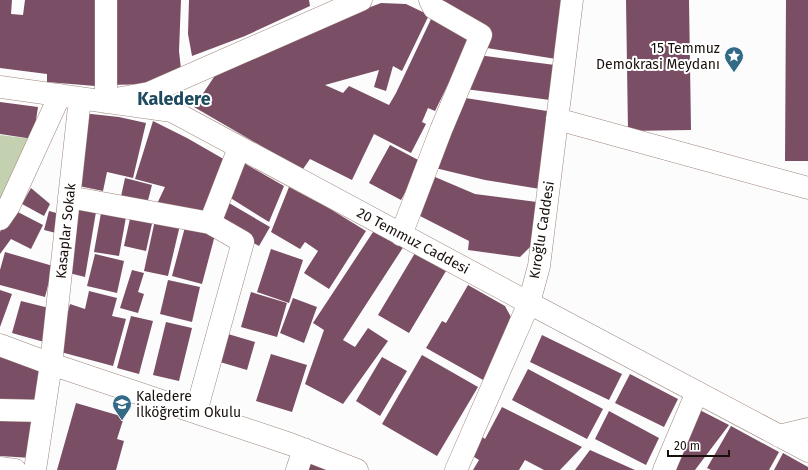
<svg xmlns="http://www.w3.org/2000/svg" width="808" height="470" font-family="'Fira Sans',sans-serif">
  <rect width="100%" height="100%" fill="#fcfcfc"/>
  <path fill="#c4d1b1" d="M0 135 33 139 0 211Z"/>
  <path fill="#7a4e64" d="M0 0H12L11 14 23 15 25 0H100L95 86 47 82V74L0 68Z
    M110 0H181L179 51 181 69 153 84 108 85Z
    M189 0H309L310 6 245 36 192 56 188 34Z
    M441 0H565L556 59 481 47Z
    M626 0H689L691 130 628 131Z
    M786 0H808V161H785Z
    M381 3 406 4 429 15 402 71 393 66 386 91 374 87 379 70 325 85 343 93 349 86 389 105 396 93 432 17 472 36 435 111 428 108 422 122 426 124 411 153 374 134 352 180 310 159 303 169 263 147 194 107 222 65 305 32Z
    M478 55 555 65 550 100 465 89Z
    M459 97 547 111 540 189 485 180 431 167Z
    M0 102 38 107 33 139 0 134Z
    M82 113 119 117 146 123 133 178 107 172 103 191 74 185Z
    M153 121 187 138 227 161 200 216 155 208 165 187 135 179Z
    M390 145 422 162 401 200 369 183Z
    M244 163 284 186 269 222 229 197Z
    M435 177 475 194 537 202 531 246 520 257 468 250 469 241 418 215Z
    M125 178 152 185 146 208 120 201Z
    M289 187 327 207 366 231 329 289 304 273 318 251 305 242 300 249 271 232Z
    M31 188 50 204 44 216 22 204Z
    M72 202 97 206 85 277 65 272Z
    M229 203 270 227 259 246 218 223Z
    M12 209 43 225 31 249 11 239 0 254V232Z
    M49 211 60 214 56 233 44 230Z
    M101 213 126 217 119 256 94 252Z
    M131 214 153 219 146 251 124 246Z
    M155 220 180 225 168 276 144 271Z
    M185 227 215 235 202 284 172 276Z
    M375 229 404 246 343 340 355 347 368 328 388 341 343 404 305 384 324 330 313 323Z
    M271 249 303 260 289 303 257 292Z
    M5 252 53 266 45 297 0 285V270Z
    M415 253 446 271 409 333 378 315Z
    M95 254 124 261 117 293 87 286Z
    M132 270 144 273 138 292 144 294 138 313 120 308Z
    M168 280 200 287 192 322 160 314Z
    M468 285 505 306 511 317 506 341 485 381 426 348 442 321 446 323Z
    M0 290 12 294 0 327Z
    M89 291 117 298 112 316 126 319 113 366 57 351 70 304 85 309Z
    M251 292 287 303 277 337 241 327Z
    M293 298 317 307 304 343 280 333Z
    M21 301 53 309 44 342 12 333Z
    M131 316 153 321 139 374 117 368Z
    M166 322 192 328 179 381 153 375Z
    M228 334 255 342 247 370 220 362Z
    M542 335 622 374 609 400 530 362Z
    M271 354 307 365 292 412 256 401Z
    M422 355 478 387 437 456 382 424Z
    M0 357 44 372 41 407 0 406Z
    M382 357 407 371 380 416 356 401Z
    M528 369 603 409 587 439 512 400Z
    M630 374 678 399 664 427 615 403Z
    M76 403 124 417 117 439 124 441 116 470H57Z
    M692 406 729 425 695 470H665Z
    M502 407 582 447 560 470H544L525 460 519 470H473L479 460 471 455 481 436 485 439Z
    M609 411 659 438 646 465 595 439Z
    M0 415 33 417 31 458 0 456Z
    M731 426 779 452 769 470H711L707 468Z
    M590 450 635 470H575Z
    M783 453 808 467V470H774Z
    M306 460 335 470H303Z"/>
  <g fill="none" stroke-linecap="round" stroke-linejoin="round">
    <defs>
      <path id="minor" d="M0 87 172 111 529 303 808 451
        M121 98 149 93 361 0
        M106 102V0
        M557 119 808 188
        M69 197 210 223
        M0 219 9 206 60 95
        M401 235 441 130 481 35 434 8 430 0
        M0 345 51 364 290 444 357 470
        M0 410 44 411
        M196 412 243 242 210 223 239 148
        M779 436 808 429
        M0 468 15 470
        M35 470 51 364 80 98
        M297 470 304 449
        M456 470 529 303 539 266 572 0
        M664 470 697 392"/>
    </defs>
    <use href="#minor" stroke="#9d857a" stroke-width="23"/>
    <use href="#minor" stroke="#fff" stroke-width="22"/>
  </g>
  <defs>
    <symbol id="sight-pin" viewBox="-11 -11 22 30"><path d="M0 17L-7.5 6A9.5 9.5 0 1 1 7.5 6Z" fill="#336a85" stroke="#fff"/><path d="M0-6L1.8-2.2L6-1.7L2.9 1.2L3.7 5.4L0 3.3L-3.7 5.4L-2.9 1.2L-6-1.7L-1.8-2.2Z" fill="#fff"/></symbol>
    <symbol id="school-pin" viewBox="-11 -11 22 30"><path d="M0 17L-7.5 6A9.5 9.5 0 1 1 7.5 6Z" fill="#336a85" stroke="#fff"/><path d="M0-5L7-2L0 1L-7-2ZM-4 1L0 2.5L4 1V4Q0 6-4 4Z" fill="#fff"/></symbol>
  </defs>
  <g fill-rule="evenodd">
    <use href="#sight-pin" x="723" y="45" width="22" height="30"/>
    <use href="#school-pin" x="111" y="393" width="22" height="30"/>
  </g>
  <g text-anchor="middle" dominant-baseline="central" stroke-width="4" stroke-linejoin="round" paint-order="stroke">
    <g font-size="14" fill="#19100c" stroke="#fff" text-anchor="end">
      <text x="720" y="48">15 Temmuz<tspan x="720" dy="16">Demokrasi Meydanı</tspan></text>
      <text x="136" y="396" text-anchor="start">Kaledere<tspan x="136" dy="16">İlköğretim Okulu</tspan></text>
    </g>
    <g font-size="14" fill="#19100c" stroke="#fff">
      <text transform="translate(542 230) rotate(-81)">Kıroğlu Caddesi</text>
      <text transform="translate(66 231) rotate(-84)">Kasaplar Sokak</text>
      <text transform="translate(413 241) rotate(28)">20 Temmuz Caddesi</text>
    </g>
    <g font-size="18" font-weight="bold" fill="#1d4a5f" stroke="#fff">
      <text x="174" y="99">Kaledere</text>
    </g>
  </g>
  <path d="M668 450v6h61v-6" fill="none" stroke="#19100c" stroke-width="2"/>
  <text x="674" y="450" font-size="12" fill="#19100c" stroke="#ffffff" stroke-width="3" paint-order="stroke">20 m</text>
</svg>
